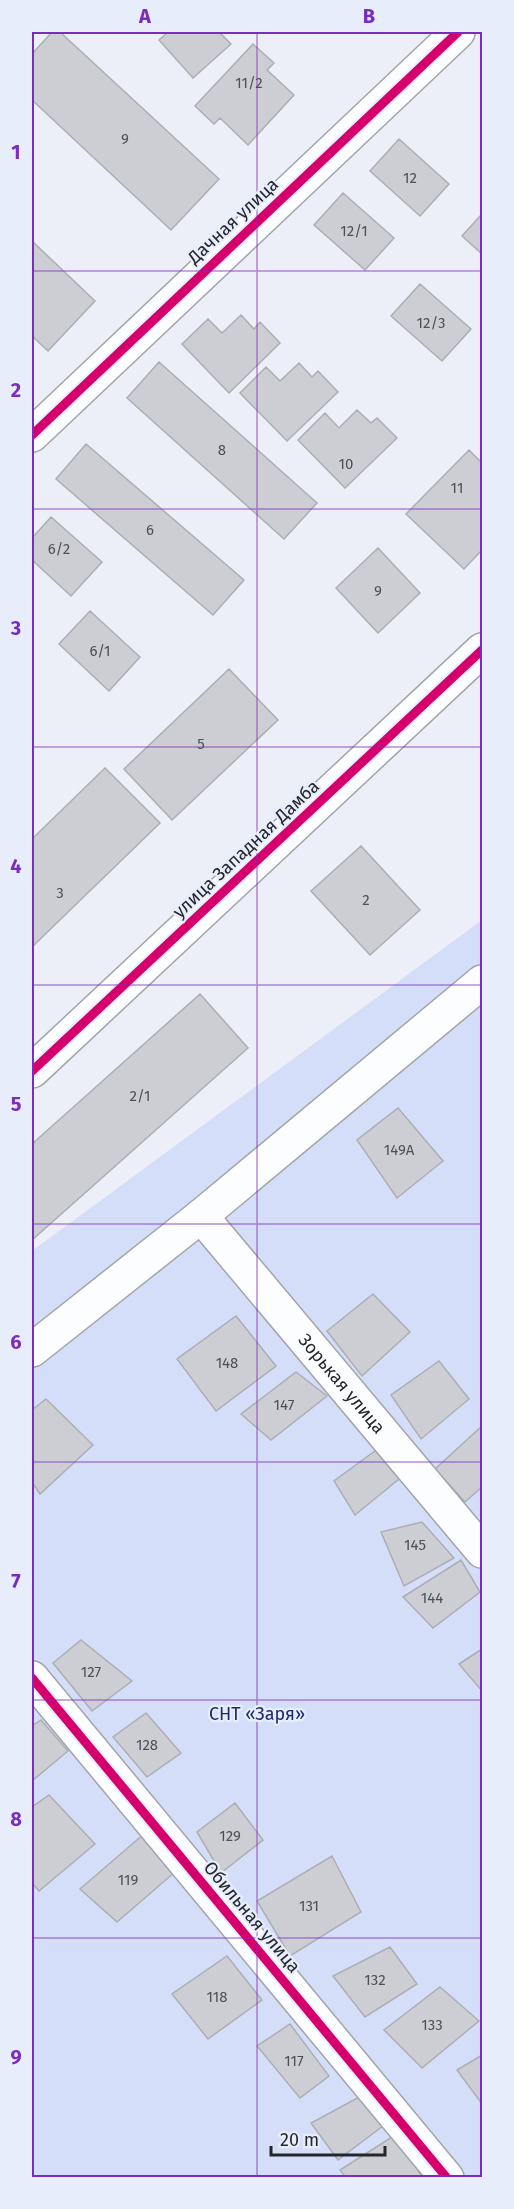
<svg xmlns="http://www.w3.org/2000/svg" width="514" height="2209" font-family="'Fira Sans',sans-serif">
  <rect width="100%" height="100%" fill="#eceff7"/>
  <path fill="#d5def8" d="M482 920V2177H32V1251Z"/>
  <path fill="#ccced4" stroke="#acaeb4" stroke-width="1.5" d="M52 32H60L219 179 171 230 32 100V54Z
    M168 32H219L231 44 193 78 159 40Z
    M253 44 274 63 267 70 294 95 248 145 220 118 214 124 195 106Z
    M399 139 449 184 420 216 370 171Z
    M343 193 394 238 365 270 314 225Z
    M482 214V254L462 236Z
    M32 241 95 301 48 351 32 336Z
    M420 284 471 329 442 361 391 316Z
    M241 315 254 329 260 322 280 343 229 393 182 344 208 319 222 333Z
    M159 362 317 503 284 539 127 398Z
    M299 363 312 377 318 371 338 392 287 441 240 393 266 367 280 381Z
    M357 410 371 423 377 418 397 438 345 488 298 440 325 413 339 428Z
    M86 444 244 580 213 615 56 479Z
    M469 450 482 463V550L464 569 406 514Z
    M51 517 102 562 71 596 32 560V538Z
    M378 548 420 593 378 633 336 588Z
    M90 611 140 657 109 691 59 644Z
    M229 669 278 720 172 820 124 769Z
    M105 768 160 823 32 947V839Z
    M361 846 420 910 370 955 311 891Z
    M200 994 248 1048 32 1240V1144Z
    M398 1108 443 1161 397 1198 357 1140Z
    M373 1294 410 1332 362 1376 327 1331Z
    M236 1316 276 1366 216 1411 177 1359Z
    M439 1361 469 1399 421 1439 391 1395Z
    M296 1372 327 1396 271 1440 241 1414Z
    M46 1399 93 1445 40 1494 32 1482V1410Z
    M482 1426V1487L465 1502 435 1469Z
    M379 1448 399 1479 355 1515 334 1481Z
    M422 1522 454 1558 404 1586 381 1532Z
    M461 1560 480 1592 433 1628 403 1597Z
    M81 1640 132 1681 92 1711 53 1663Z
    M482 1649V1691L459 1664Z
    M146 1713 181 1753 147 1777 113 1737Z
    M41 1720 68 1751 32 1781V1726Z
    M49 1795 95 1844 39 1891 32 1883V1807Z
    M235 1803 263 1840 221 1873 197 1832Z
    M145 1833 175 1872 117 1922 80 1889Z
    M332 1856 361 1912 290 1956 257 1901Z
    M390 1947 417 1984 365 2017 333 1976Z
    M227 1956 262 2000 208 2039 172 1994Z
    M440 1987 479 2021 422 2068 384 2030Z
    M290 2024 329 2076 300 2098 257 2046Z
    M482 2055V2104L457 2070Z
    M363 2095 384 2125 338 2160 311 2123Z
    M395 2135 423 2178H346L340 2170Z"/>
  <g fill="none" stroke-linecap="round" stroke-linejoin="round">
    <defs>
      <g id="minor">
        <path d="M32 435 458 32"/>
        <path d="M32 1071 482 650"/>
        <path id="s1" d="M201 1216 482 1551"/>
        <path d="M32 1350 201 1216 482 982"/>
        <path d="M32 1678 447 2178"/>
      </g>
    </defs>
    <use href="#minor" stroke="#a2a4a9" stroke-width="36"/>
    <use href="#minor" stroke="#fcfdfe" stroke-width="33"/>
    <defs>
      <path id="cycleway" d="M32 435 458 32
        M32 1071 482 650
        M32 1678 447 2178"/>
    </defs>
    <use href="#cycleway" stroke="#e8edfc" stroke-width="13"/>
    <use href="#cycleway" stroke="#d6006c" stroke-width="9"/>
  </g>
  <path fill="none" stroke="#7b2cbf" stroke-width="1.5" stroke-opacity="0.55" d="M257 32V2178M32 271H482M32 509H482M32 747H482M32 985H482M32 1224H482M32 1462H482M32 1700H482M32 1938H482"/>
  <g text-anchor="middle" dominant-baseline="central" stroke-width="4.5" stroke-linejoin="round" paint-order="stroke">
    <g font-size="15" fill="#4e5055">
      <text x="249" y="83">11/2</text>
      <text x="125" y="139">9</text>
      <text x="410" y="178">12</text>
      <text x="354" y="231">12/1</text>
      <text x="431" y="323">12/3</text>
      <text x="222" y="450">8</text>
      <text x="346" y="464">10</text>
      <text x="457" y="488">11</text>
      <text x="150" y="530">6</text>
      <text x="59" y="549">6/2</text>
      <text x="378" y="591">9</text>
      <text x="100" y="651">6/1</text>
      <text x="201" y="744">5</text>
      <text x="60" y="893">3</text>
      <text x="366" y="900">2</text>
      <text x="140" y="1096">2/1</text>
      <text x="399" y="1150">149А</text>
      <text x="227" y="1363">148</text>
      <text x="284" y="1405">147</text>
      <text x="415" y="1545">145</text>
      <text x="432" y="1598">144</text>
      <text x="91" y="1672">127</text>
      <text x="147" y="1745">128</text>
      <text x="230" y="1836">129</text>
      <text x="128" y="1880">119</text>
      <text x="309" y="1906">131</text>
      <text x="375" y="1980">132</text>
      <text x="217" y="1997">118</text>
      <text x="432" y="2025">133</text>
      <text x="294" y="2061">117</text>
    </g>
    <g font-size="18" fill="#24262b" stroke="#e8edfc">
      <text transform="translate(233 221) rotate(-43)">Дачная улица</text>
      <text transform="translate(246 849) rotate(-43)">улица Западная Дамба</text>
      <text stroke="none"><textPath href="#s1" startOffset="219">Зорькая улица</textPath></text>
      <text transform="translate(252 1917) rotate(50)">Обильная улица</text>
    </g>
    <g font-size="18" fill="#1e2a6b" stroke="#e8edfc">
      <text x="257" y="1714">СНТ «Заря»</text>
    </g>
  </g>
  <rect width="514" height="2209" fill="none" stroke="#e8edfc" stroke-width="66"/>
  <path d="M271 2146v9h114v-9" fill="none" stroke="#24262b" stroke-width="3"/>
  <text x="280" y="2146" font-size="18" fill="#24262b" stroke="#e8edfc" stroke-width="4.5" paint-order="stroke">20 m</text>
  <rect x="33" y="33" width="448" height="2143" fill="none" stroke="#7b2cbf" stroke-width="2"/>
  <g font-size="20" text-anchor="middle" font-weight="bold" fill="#7b2cbf">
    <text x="145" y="23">A</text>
    <text x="369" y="23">B</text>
    <text x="16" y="159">1</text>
    <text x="16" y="397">2</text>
    <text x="16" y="635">3</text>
    <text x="16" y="873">4</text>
    <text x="16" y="1111">5</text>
    <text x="16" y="1349">6</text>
    <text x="16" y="1588">7</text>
    <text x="16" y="1826">8</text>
    <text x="16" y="2064">9</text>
  </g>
</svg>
